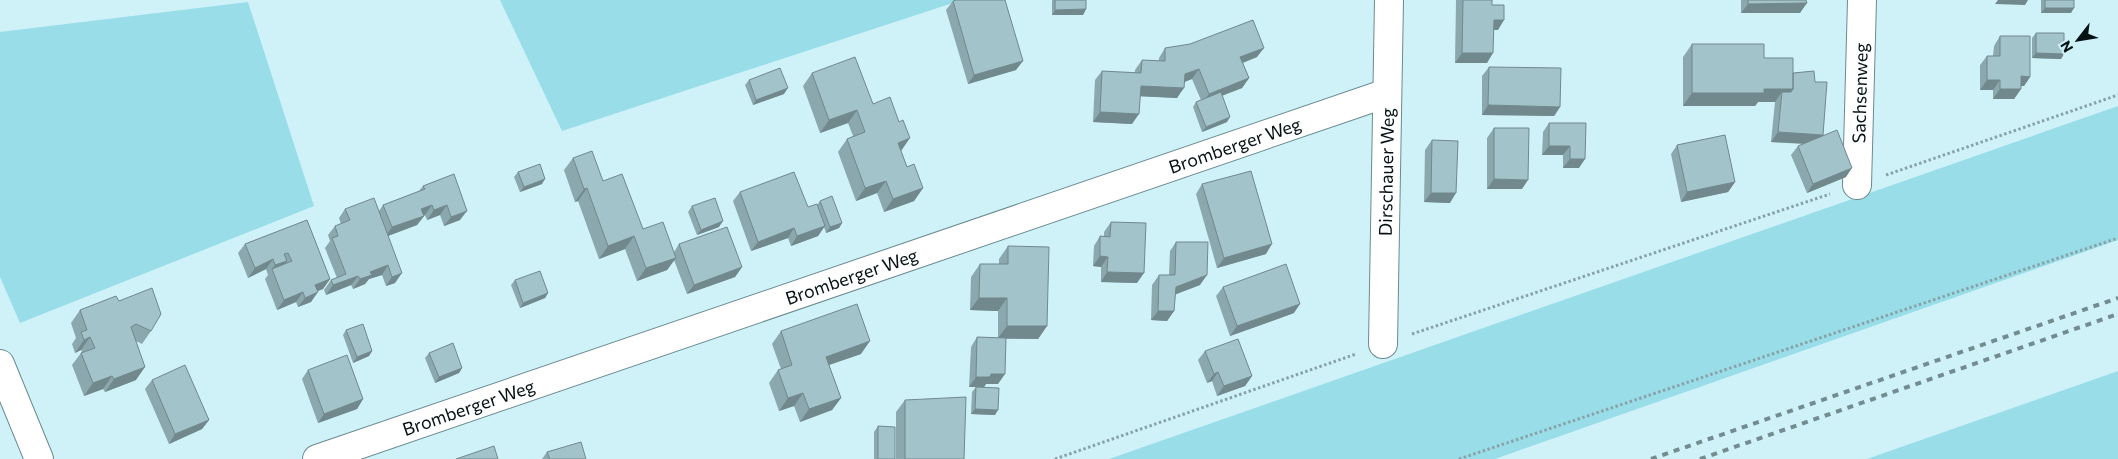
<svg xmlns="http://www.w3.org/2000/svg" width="2118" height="459" font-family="Commissioner,sans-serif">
  <rect width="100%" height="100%" fill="#cff2f9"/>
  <path fill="#98dde8" d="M500 0H962L562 131Z
    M248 2 314 206 20 323 0 277V32Z
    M2118 106V240L1495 459H1109Z
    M2118 371V459H1867Z"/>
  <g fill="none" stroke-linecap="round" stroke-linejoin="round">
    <defs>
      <g id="minor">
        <path id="s1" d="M1857 185 1862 0"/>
        <path id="s2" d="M1383 344 1389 0"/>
        <path d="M0 364 39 459"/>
        <path id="s3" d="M317 459 1387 93"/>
      </g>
    </defs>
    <use href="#minor" stroke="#6a8a90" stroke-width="30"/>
    <path stroke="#88a3a8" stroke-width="3" stroke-dasharray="2.5 2.5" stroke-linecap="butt" d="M1886 175 2118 95
      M1412 334 1830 194
      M1055 459 1356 354
      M1459 459 2118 238"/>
    <use href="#minor" stroke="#fff" stroke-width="28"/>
    <path stroke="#738c90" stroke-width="4" stroke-dasharray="6 6" stroke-linecap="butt" d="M1651 459 2118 298
      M1700 459 2118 314"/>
  </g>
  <path fill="#8aa8ad" d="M1052 0H1086V9L1083 15H1052Z
    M1456 0H1492V5L1498 30H1494L1487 63H1455Z
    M1741 0H1806L1800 13H1741Z
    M2041 0H2074L2071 13H2041Z
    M953 1 1016 70 968 84 946 10Z
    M2036 33 2064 54 2061 59 2032 58V38Z
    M2000 36 2030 77 2024 86H2021V89L2014 99H1993V90H1980V65L1987 56H1993L1994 46Z
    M1692 44 1764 58 1793 73 1815 82 1823 135 1822 136 1846 177 1807 193 1791 155 1798 146 1803 144 1771 142 1775 102H1758L1755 106H1683V57Z
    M1165 48 1257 57 1243 63 1249 78 1242 88 1222 96 1227 122 1202 132 1193 107 1196 102 1201 100 1192 79 1185 82 1177 98 1140 96 1132 124 1093 122 1095 80 1102 71 1135 73V70L1142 60 1159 61V58Z
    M1489 67 1560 107 1554 116 1482 115V76Z
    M812 73 873 104 901 151 907 167 923 188 914 201 884 212 877 193 856 201 838 152 847 139 853 136 848 123 820 133 803 86Z
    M749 80 784 94 753 105 745 85Z
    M1549 123H1586L1579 168H1563V155H1542L1543 132Z
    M1494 128 1522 189H1487V138Z
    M1432 140 1450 203 1424 202 1425 150Z
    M1677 145 1735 182 1728 192 1681 202 1671 154Z
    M573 158 603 181 643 229 674 252 679 244 742 267 735 277 687 294 674 260 667 270 637 281 625 249 599 259 578 201 575 202 564 170Z
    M518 172 542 184 520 192 514 177Z
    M454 174 460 220 444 226 440 215 427 220 425 215 417 225 388 236 395 283 386 286 382 275 369 279 365 284 353 289 351 285 326 295 324 290 331 280 337 278 325 248 330 241 328 235 335 226 341 224 339 218 345 209 379 211 383 205 419 191 423 186Z
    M1202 184 1266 254 1217 268 1196 194Z
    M740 192 808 207 817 205 820 201 842 223 839 228 826 233 824 227 818 236 791 246 788 238 751 251 733 201Z
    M692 206 719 227 697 235 688 212Z
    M307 220 330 279 323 289 317 291 311 302 298 307 296 302 277 310 265 279 268 275 266 269 248 278 238 253 245 244Z
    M1111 222 1137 283 1101 282V267L1093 266 1094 246 1100 236 1104 237V232Z
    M1176 242 1200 285 1175 294 1174 311 1167 321 1151 320 1152 285 1159 275H1169L1170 251Z
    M1008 246 1047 326 1038 339H1006L998 384H986L984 387 995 415 971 414 972 392 976 387H969L971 347 977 337 998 338V311L970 310 971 277 980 264H999V259Z
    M515 280 548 293 545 298 520 308 511 285Z
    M1223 287 1294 313 1230 336 1216 296Z
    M119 301 151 331 142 344 136 341V380L105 392 103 389 84 396 72 365 81 353 82 352 81 350 75 353 72 344 76 338 71 323 80 310Z
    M346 330 372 351 369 356 353 363 343 335Z
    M781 331 861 354 829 365 841 398 832 410 800 422 794 406 779 411 769 383 778 370 781 369 772 344Z
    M1205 351 1252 376 1245 386 1217 396 1212 381 1207 383 1198 360Z
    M429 353 462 368 459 373 435 383 425 358Z
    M308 370 363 399 357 409 318 423 302 379Z
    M152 380 209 420 202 429 169 444 145 389Z
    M905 400 964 459H896V412Z
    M878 426 895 459H874V432Z
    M547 452 586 459H542Z"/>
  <path fill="#71888d" d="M1998 0H2028L2025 5 1995 4Z
    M1807 3 1800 13H1741L1748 4Z
    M2045 8H2074L2071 13H2041Z
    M1086 9 1083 15H1052L1055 10Z
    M1494 20H1504L1498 30 1487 29Z
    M1264 48 1257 57 1234 66 1240 57Z
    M1462 53H1493L1487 63H1455Z
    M2036 53 2064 54 2061 59 2032 58Z
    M1023 61 1016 70 968 84 974 75Z
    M1199 69 1192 79 1178 84 1185 74Z
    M2021 76 2030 77 2024 86H2014Z
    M1249 78 1242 88 1202 103 1209 94Z
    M1987 80H2000L1993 90H1980Z
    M1141 86 1184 88 1177 98 1134 96Z
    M788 88 784 94 753 105 756 100Z
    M1764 89H1793L1784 102 1782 92 1775 102H1758L1755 106H1683L1692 93Z
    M2000 89H2021L2014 99H1993Z
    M1488 105 1560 107 1554 116 1482 115Z
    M857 110 848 123 820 133 829 120Z
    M1100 112 1139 114 1132 124 1093 122Z
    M1230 117 1227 122 1202 132 1206 127Z
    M1778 132 1823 135 1816 144 1771 142Z
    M910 138 901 151 898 143Z
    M1549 146H1570L1563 155H1542Z
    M1570 159H1585L1579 168H1563Z
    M1852 168 1846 177 1807 193 1813 184Z
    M545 179 542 184 520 192 524 187Z
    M1494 179 1528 180 1522 189H1487Z
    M886 181 877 193 856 201 865 188Z
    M1735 182 1728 192 1681 202 1687 192Z
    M587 188 578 201 575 202 584 189Z
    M923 188 914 201 884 212 893 199Z
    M1431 193H1456L1450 203 1424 202Z
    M432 205 425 215 415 219 421 209Z
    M447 205 440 215 427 220 434 210Z
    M467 211 460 220 444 226 451 217Z
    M424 216 417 225 385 237 392 227Z
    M723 221 719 227 697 235 701 230Z
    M842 223 839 228 826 233 830 227Z
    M825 226 818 236 791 246 797 236Z
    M794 228 788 238 751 251 758 242Z
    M634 236 625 249 599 259 608 246Z
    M1272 244 1266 254 1217 268 1224 258Z
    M1100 256 1108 257 1101 267 1093 266Z
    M676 258 667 270 637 281 646 268Z
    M273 259 266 269 248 278 255 268Z
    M287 261 280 271 272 269 275 265Z
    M388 265 382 275 369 279 365 284 353 289 360 279 370 272Z
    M742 267 735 277 687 294 694 285Z
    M1107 272 1144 273 1137 283 1101 282Z
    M402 273 395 283 386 286 392 277Z
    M1207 275 1200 285 1169 297 1176 287Z
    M358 276 351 285 326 295 333 285Z
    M330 279 323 289 308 295 315 285Z
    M303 292 296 302 277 310 284 300Z
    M318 292 311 302 298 307 305 298Z
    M548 293 545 298 520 308 523 303Z
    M979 298H1007L998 311 970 310Z
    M1300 304 1294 313 1230 336 1237 326Z
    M1158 311H1174L1167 321 1151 320Z
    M1007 326H1047L1038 339 998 338Z
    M90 337 81 350 75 353 84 340Z
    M870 341 861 354 817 369 826 357Z
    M372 351 369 356 353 363 357 357Z
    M145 367 136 380 105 392 114 379Z
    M462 368 459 373 435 383 439 377Z
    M1218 372 1212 381 1207 383 1214 374Z
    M991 374H1005L998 384H986L984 387H969L976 377Z
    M112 376 103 389 84 396 93 383Z
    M1252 376 1245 386 1217 396 1224 386Z
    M803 393 794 406 779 411 788 398Z
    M841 398 832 410 800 422 809 409Z
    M363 399 357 409 318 423 324 414Z
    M975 409 998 410 995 415 971 414Z
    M209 420 202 429 169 444 175 434Z"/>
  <path fill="#a1c3c9" stroke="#71888d" d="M956 0H1005L1023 61 974 75 953 1Z
    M1055 0H1086V9L1055 10Z
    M1463 0H1492V5H1504V20H1494L1493 53H1462Z
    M1748 0H1806L1807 3 1748 4Z
    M2045 0H2074V8H2045Z
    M1253 20 1264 48 1240 57 1249 78 1209 94 1199 69 1185 74 1184 88 1141 86 1139 114 1100 112 1102 71 1141 73 1142 60 1165 61V48L1190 44Z
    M2036 33H2064V54L2036 53Z
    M2000 36H2030V77L2021 76V89H2000V80H1987V56H2000Z
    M1692 44H1764V58H1793V89H1764V93H1692Z
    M855 57 873 104 890 97 899 122 903 120 910 138 898 143 907 167 914 164 923 188 893 199 886 181 865 188 847 139 865 132 857 110 829 120 812 73Z
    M1489 67 1561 68 1560 107 1488 105Z
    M780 68 788 88 756 100 749 80Z
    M1814 71 1815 82H1827L1823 135 1778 132 1782 92H1791L1793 89V73Z
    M1221 92 1230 117 1206 127 1196 102Z
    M1549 123H1586L1585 159H1570V146H1549Z
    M1494 128H1529L1528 180 1494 179Z
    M1837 130 1852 168 1813 184 1798 146Z
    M1725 135 1735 182 1687 192 1677 145Z
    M1432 140 1458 141 1456 193H1431Z
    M592 151 603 181 622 174 643 229 663 222 676 258 646 268 634 236 608 246 587 188 584 189 573 158Z
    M540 164 545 179 524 187 518 172Z
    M1251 171 1272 244 1224 258 1202 184Z
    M794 172 808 207 817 204 825 226 797 236 794 228 758 242 740 192Z
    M454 174 467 211 451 217 447 205 434 210 432 205 421 209 424 216 392 227 383 205 425 189 423 186Z
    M832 196 842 223 830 227 820 201Z
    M374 198 402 273 392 277 388 265 370 272 372 275 360 279 358 276 333 285 331 280 346 274 332 238 338 236 335 226 350 220 345 209Z
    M715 198 723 221 701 230 692 206Z
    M307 220 330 279 315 285 318 292 305 298 303 292 284 300 272 269 292 261 288 253 284 254 287 261 275 265 273 259 255 268 245 244Z
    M1111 222 1146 223 1144 273 1107 272 1108 257 1100 256V236L1110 237Z
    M727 227 742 267 694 285 679 244Z
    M1176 242H1208L1207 275 1176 287 1174 311H1158L1159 275H1175Z
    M1008 246 1049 247 1047 326H1007V298H979L980 264H1008Z
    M1286 264 1300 304 1237 326 1223 287Z
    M540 271 548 293 523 303 515 280Z
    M152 288 161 314 151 331 136 324 131 327 145 367 114 379 112 376 93 383 81 353 95 348 90 337 84 340 81 332 87 330 80 310 116 296 119 301Z
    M857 304 870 341 826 357 841 398 809 409 803 393 788 398 778 370 792 365 781 331Z
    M363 324 372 351 357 357 346 330Z
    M977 337 1006 338 1005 374H991L990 377H976Z
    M1238 339 1252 376 1224 386 1218 372 1214 374 1205 351Z
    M453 343 462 368 439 377 429 353Z
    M347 355 363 399 324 414 308 370Z
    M185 365 209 420 175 434 152 380Z
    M976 387 999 388 998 410 975 409Z
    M966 397 964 459H905V400Z
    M878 426 895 427V459H878Z
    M581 442 586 459H550L547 452Z
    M494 446 498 459H456Z"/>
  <g text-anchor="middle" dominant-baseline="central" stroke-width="4" stroke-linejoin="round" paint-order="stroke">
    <g font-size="18" fill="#051113" stroke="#cff2f9">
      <text stroke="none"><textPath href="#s1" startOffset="92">Sachsenweg</textPath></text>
      <text stroke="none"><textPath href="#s3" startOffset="970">Bromberger Weg</textPath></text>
      <text stroke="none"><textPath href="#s2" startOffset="172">Dirschauer Weg</textPath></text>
      <text stroke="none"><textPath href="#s3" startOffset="565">Bromberger Weg</textPath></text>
      <text stroke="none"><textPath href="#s3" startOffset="160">Bromberger Weg</textPath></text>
    </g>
  </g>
  <g transform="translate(2078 40) rotate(239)" stroke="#cff2f9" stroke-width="4" paint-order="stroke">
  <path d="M0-4L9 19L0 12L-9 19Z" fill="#051113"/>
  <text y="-8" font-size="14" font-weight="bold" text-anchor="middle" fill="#051113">N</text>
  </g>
</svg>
